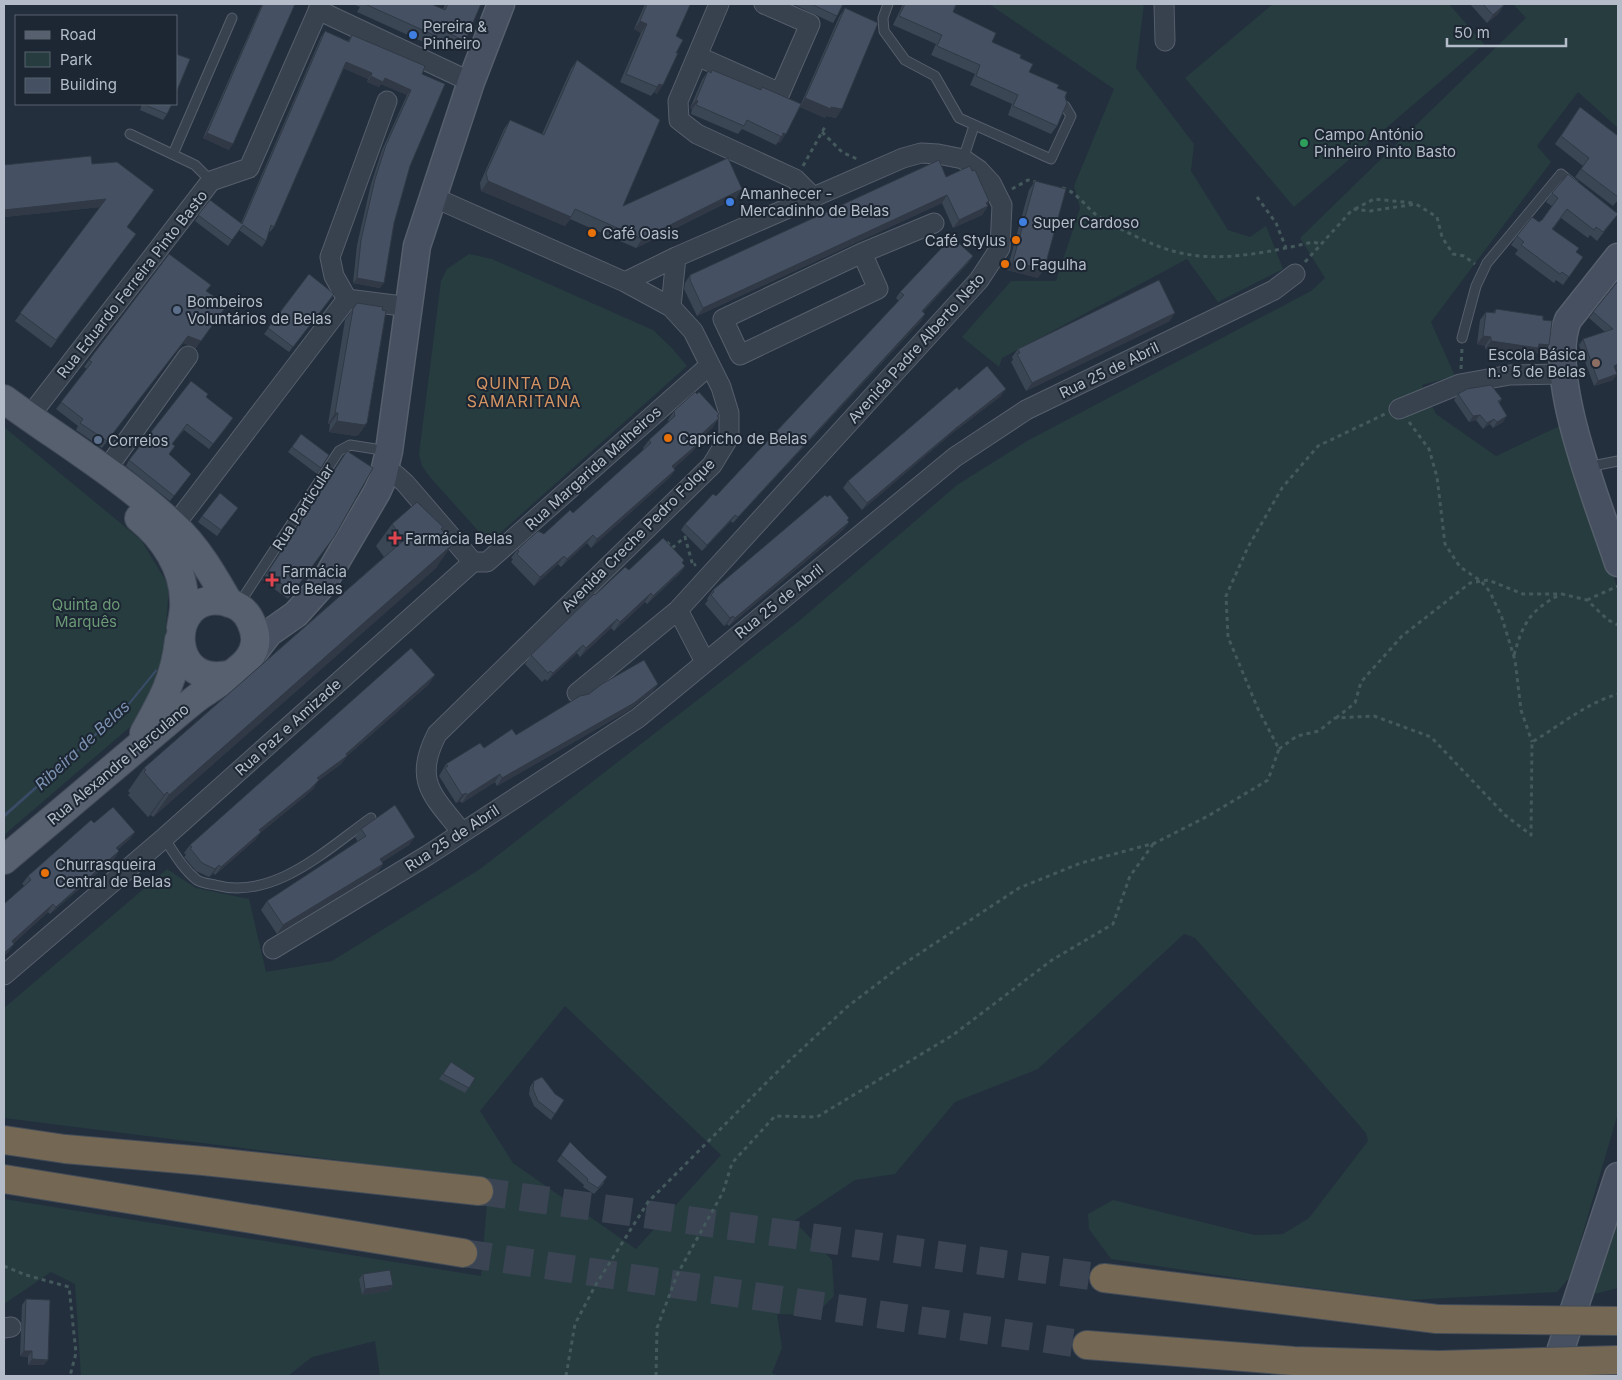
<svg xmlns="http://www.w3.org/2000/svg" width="1622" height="1380" font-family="Inter,sans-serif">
  <rect width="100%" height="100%" fill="#242f3e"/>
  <path fill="#263c3f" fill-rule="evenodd" d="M989 4H1144L1136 68 1194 144 1191 171 1228 230 1250 237 1266 226 1283 269 1218 302 1187 259 1002 358 999 367 962 337 1011 281H1056L1080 208 1074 186 1114 89Z
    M1273 4H1449L1484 44 1294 207 1185 78Z
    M1513 4H1618V128L1578 92 1537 146 1551 162 1431 322 1455 376 1422 385 1436 414 1496 456 1562 425 1618 589V1113L1570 1277 1557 1292 1409 1300 1263 1282 1111 1259 1089 1229 1088 1214 1113 1200 1254 1235 1283 1234 1309 1218 1368 1141 1366 1133 1195 938 1184 934 1038 1069 955 1102 895 1174 855 1180 794 1221 832 1260 834 1296 815 1315 777 1314 782 1348 772 1373 779 1376H380L375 1341 312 1357 288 1376H81L75 1284 51 1272 4 1304V1199L481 1276 489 1179 4 1118V1008L167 869 196 888 249 899 266 972 332 961 480 869 799 621 957 485 1027 441 1311 291 1325 278 1300 238 1526 18ZM565 1006 721 1155 636 1249 513 1163 480 1111Z
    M469 254 492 259 653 330 672 348 687 366 489 543 430 477 422 466 419 454 441 281 447 269Z
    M4 427 141 540 169 586 163 666 137 721 4 835Z
    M1618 1222V1288L1594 1294Z"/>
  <path fill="#394c67" d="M156 669 157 671 127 708 4 818V814L125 707Z"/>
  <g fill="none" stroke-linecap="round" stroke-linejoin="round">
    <path stroke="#3a4453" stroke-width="28" stroke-dasharray="28 14" stroke-linecap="butt" d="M479 1191 1104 1278
      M463 1253 1087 1345"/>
    <defs>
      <path id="lane" d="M888 4 883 18 884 31 905 60 935 76 959 118 1051 159 1071 116 1065 106
        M130 134 195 165 211 181
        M173 154 232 18
        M963 159 974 126
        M1462 338 1476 286 1487 263 1561 174 1574 185
        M1587 467 1618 461
        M239 604 339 451 350 445 388 451
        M164 838C174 853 183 869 197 880 202 883 210 884 215 885 274 901 327 849 371 818"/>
      <path id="street" d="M719 4 678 101 679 120 697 134 795 179 814 198
        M1164 4 1165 41
        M318 10 471 82
        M697 56 780 93 810 24 764 4
        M433 197 625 282 671 307 693 331 721 387 729 413V437L712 465 437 734C413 780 432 795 461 831
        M862 253 878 289 740 355 723 319 862 253 934 223
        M347 299 334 276 330 257 387 101
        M671 307 676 257
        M1399 409 1460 384 1510 375 1562 374
        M29 417 211 181 249 168 321 4
        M106 470 188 356
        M174 526 347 299 410 307
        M473 562H487L710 365
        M678 610 705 662
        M577 693 678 610 979 280 1000 248 1002 205 991 183 979 170 963 159 938 154 921 153 903 158 676 257 625 282
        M273 949 428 855 638 718 955 457 1026 410 1274 290 1295 274
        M4 975 164 838 473 562 405 483 396 475 385 472
        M4 1328 11 1327"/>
      <path id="secondary" d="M1618 257 1568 320C1545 375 1599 505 1618 563
        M252 655 269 633 296 614 323 584 377 492 382 481 389 451 417 246 471 82 501 4
        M1552 1376 1618 1176"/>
      <path id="primary" d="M4 399C60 440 122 477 173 525 197 547 213 575 229 603
        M139 518C163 537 184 568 184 601 185 610 182 620 181 628
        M144 733C162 701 175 678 179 640
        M4 860 183 709C191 703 198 696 207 691 231 674 268 658 251 622 246 610 235 603 222 601 165 592 165 695 235 673"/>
      <path id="highway" d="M4 1140 65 1149 204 1161 479 1191
        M4 1179 463 1253
        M1104 1278 1437 1319
        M1087 1345 1294 1361 1439 1365"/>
    </defs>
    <use href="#lane" stroke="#565f6c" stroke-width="11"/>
    <use href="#street" stroke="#565f6c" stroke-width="21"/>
    <use href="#secondary" stroke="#565f6c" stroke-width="29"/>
    <use href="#primary" stroke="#414a57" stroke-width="30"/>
    <use href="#highway" stroke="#434c59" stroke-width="30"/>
    <path stroke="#44595c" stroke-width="3" stroke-dasharray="4 4" stroke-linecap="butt" d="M822 132 842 152 859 160
      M803 166 826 125
      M1062 188C1079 192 1088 212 1104 220 1122 230 1153 246 1173 251 1217 264 1269 252 1313 242L1321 244
      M1012 189 1028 180 1036 182
      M1257 197 1276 223 1286 248
      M1355 209 1374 199 1413 203
      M1305 262 1353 209 1370 211 1416 204 1437 217 1442 237 1453 254 1464 256 1475 264
      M1461 369 1462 348
      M1409 422 1429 449 1437 477 1445 544 1460 567 1481 581 1490 592 1502 618 1515 660 1521 710 1532 742
      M667 542 672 548 685 537 693 566 696 564
      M1587 600 1618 586
      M1514 655C1523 623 1530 610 1561 594
      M1336 718 1355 703 1361 682 1402 636 1470 583 1488 580 1523 594H1562L1587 600 1608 620 1618 625
      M1279 749 1297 736 1319 731 1335 718 1374 716 1431 737 1505 815 1531 835 1532 742C1561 725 1586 703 1618 694
      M4 1266 26 1275 69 1287 76 1353 70 1376
      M566 1376 575 1324 595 1286 648 1202 774 1075 847 1007 902 965 1019 888 1081 863 1155 843 1208 816 1268 780 1279 749 1258 709 1228 637 1226 596 1248 547 1282 488 1318 446 1385 414
      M656 1376 657 1328 677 1275 723 1192 732 1163 775 1116 817 1117 953 1035 1052 960 1113 924 1130 876 1154 843"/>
    <use href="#lane" stroke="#38414e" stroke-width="9"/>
    <use href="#street" stroke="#38414e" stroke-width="19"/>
    <use href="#secondary" stroke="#465061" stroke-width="26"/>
    <use href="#primary" stroke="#56606e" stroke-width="28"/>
    <use href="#highway" stroke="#746855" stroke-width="28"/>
    <defs>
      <path id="highway-bridge" d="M1437 1319 1618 1321
        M1439 1365 1618 1360"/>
    </defs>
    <use href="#highway-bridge" stroke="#434c59" stroke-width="30" stroke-linecap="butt"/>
    <use href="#highway-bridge" stroke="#746855" stroke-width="28"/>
  </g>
  <path fill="#3b4654" d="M262 4H295L229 150 203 138Z
    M353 4H431L443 9 445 4H481L465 41 459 50 434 39 430 45 357 12 360 7Z
    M645 4H689L676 36V53L657 94 654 92 651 96 620 82 641 33 634 29Z
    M796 4H843L837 16 833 23 795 5Z
    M903 4H957L953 12 992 42 1020 58 1029 72 1057 88 1065 97 1057 126 1051 134 1008 115 1012 104 970 85 975 74 931 55 936 44 893 25Z
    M1470 4H1502L1504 5 1498 14 1487 23Z
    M845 8 836 118 826 116 825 118 800 107 780 143 778 142 776 145 742 129 738 134 691 114 692 109 690 108 702 80 708 71 710 72 712 70 760 90 762 87 801 104 839 17Z
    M325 31 348 41 352 35 422 74 410 166 394 223 380 288 353 283 357 245 371 184 382 150 407 95 381 84 379 87 367 82 368 79 344 68 274 227 270 232 269 231 266 241 262 247 239 230 228 246 195 221 210 200 241 223 321 37Z
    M577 60 623 206 736 198 636 248 570 219 565 226 481 191 480 183 504 129 510 120 542 134 571 69Z
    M142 104H172L167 114 163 120 140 110Z
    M1580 107 1618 136V200L1613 206 1575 177 1583 166 1555 144Z
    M92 164 127 227 136 234 51 348 15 321 100 207 4 217V165Z
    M972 171 989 201 987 205 988 206 982 215 953 228 942 203 697 316 684 289 685 283 690 275 946 177Z
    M1035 181 1038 278 1007 270 1029 190Z
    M1552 193 1618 214 1597 241 1590 235 1588 238 1561 218 1553 229 1576 252 1583 257 1563 285 1556 280 1554 283 1515 254 1518 250 1511 245 1517 236 1542 220 1552 206 1546 202Z
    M973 256 969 262 923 312 925 314 921 321 733 523 731 521 702 551 681 530 685 524 716 496 899 301 896 298 900 292Z
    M309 274 334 294 289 352 264 334Z
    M1618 281 1615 370 1613 380 1594 386 1579 345 1583 339 1605 332 1589 318Z
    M206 291 196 348 183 343 102 448 76 430 78 426 56 409 87 369 84 367 89 360Z
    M357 303 367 423 359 434 356 436 329 432 330 424H328L345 320Z
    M1496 309 1543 320V354L1535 353 1532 356 1485 349V346L1477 344 1480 320 1486 312 1493 313Z
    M1170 321 1026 391 1011 362 1013 360 1012 357 1018 349Z
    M959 390 1001 396 951 434 862 510 843 488 848 481Z
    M1458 394 1502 399 1499 403 1503 422 1493 428 1490 424 1483 429 1476 420 1469 422 1454 400Z
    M206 397 229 424 209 449 184 430 172 444 169 454 191 474 170 501 126 466 129 460Z
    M674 411 718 416 713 427 698 441 693 451 674 468 675 470 669 478 591 548 587 543 561 567 558 564 534 586 511 562 513 559 511 558 517 550 544 534 573 513 644 450 643 448 649 440 669 422 668 420Z
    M301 434 329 455 317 474 288 452Z
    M347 451 334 537 288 599 262 580Z
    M238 508 217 536 198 522 202 516Z
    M847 520 849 522 843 530 729 626 727 624 724 626 705 604 708 600 707 599 713 590Z
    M392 524 442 529 450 543 436 568 153 817 151 815 148 817 128 795 130 793 128 791 144 768 384 557 376 546Z
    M682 563 685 566 679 574 647 604 645 602 614 631 611 628 580 657 577 653 547 681 545 679 542 682 525 664 531 655 595 595 629 570Z
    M429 684 347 756 341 764 318 781 313 789 304 797 260 833 255 840 215 875 214 873 209 877 196 871 184 857 186 855 184 853 190 845Z
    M658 684 652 692 628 711 497 786 495 782 462 803 460 801 456 803 439 776 446 764 516 735Z
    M94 823 135 832 130 839 117 850 119 851 114 859 50 914 48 912 14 943 9 951 4 956V904L25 886 22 884 28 876Z
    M361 829 409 845 382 862 383 864 377 873 277 934 261 910 267 901 358 842 355 837Z
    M451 1062 475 1078 465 1093 439 1079Z
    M534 1081 564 1100 551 1120 534 1106 529 1094 530 1087Z
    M570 1142 604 1183 594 1194 583 1187 584 1185 557 1161Z
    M363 1274 393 1285 389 1291 362 1295 359 1279Z
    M26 1299 44 1365H28V1357L20 1356 22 1305Z"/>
  <path fill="#303945" d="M1504 5 1498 14 1487 23 1493 15Z
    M640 21 647 24 641 33 634 29Z
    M346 62 372 73 368 79 342 68Z
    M371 76 385 78 411 90 407 95 381 84 379 87 367 82Z
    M659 84 663 85 657 94 654 92Z
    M805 98 831 107 842 109 836 118 826 116 825 118 800 107Z
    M696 100 698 101 692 109 690 108Z
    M207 133 233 144 229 150 203 138Z
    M783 133 786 134 780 143 778 142Z
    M488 181 571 217 565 226 481 191Z
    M742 189 736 198 636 248 642 239Z
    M947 195 942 203 697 316 703 308Z
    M106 199 101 207 4 217V210Z
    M989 201 985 208 988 206 982 215 953 228 959 220Z
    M973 256 969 262 918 317 922 311Z
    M1013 261 1044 270 1038 278 1007 270Z
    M357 278 384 283 380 288 353 283Z
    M227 305 196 348 183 343 102 448 188 336Z
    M1175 313 1170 321 1026 391 1032 383Z
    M925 314 921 321 733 523 738 517Z
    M1483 336 1491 337 1485 346 1477 344Z
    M1491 341 1539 344 1549 345 1543 354 1535 353 1532 356 1485 349Z
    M1618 364V369L1610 372 1614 366Z
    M1617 374 1613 380 1594 386 1598 381Z
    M1006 389 1001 396 951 434 862 510 867 503 956 428Z
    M335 413H338L330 424H328Z
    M1480 415 1476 420 1469 422 1473 416Z
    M1507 416 1503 422 1493 428 1497 422Z
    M719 418 713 427 690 448 696 439Z
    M1494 419 1490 424 1483 429 1487 423Z
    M337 421 367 423 359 434 356 436 329 432Z
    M699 443 693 451 666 475 672 466Z
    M675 470 669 478 591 548 597 539Z
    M735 515 731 521 702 551 707 545Z
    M849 522 843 530 729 626 735 618Z
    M593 535 587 543 561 567 567 559Z
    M452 541 444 553 452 545 436 568 153 817 169 795Z
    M564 556 558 564 534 586 540 577Z
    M685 566 679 574 647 604 653 596Z
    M651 593 645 602 614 631 620 622Z
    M733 616 727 624 724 626 730 618Z
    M617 619 611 628 580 657 586 648Z
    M583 645 577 653 547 681 553 673Z
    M435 675 429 684 347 756 341 764 318 781 313 789 304 797 260 833 255 840 215 875 221 867 259 830Z
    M658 684 652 692 628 711 497 786 502 778Z
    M500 774 495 782 462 803 467 795Z
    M167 792 151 815 148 817 164 795Z
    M466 793 460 801 456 803 462 795Z
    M135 832 130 839 110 855 116 848Z
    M415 837 409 845 374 867 380 859Z
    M119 851 114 859 50 914 56 907Z
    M383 864 377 873 277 934 283 925Z
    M219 865 214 873 209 877 215 869Z
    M53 904 48 912 7 949 12 941Z
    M14 944 9 951 4 956V953Z
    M393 1285 389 1291 362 1295 365 1289Z
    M24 1351H32L28 1357 20 1356Z
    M32 1359 48 1360 44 1365H28Z"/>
  <path fill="#455162" stroke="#303945" d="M263 4H295L233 144 207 133Z
    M365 4H431L445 10 448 4H481L465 41 440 29 436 36Z
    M647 4H689L690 5 676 36 683 40 676 53H678L663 85 659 84 657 87 626 74 647 24 640 21Z
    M811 4H843L837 16Z
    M905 4H956L953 12 996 33 992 42 1021 55 1020 58 1033 64 1029 72 1059 85 1057 88 1067 92 1065 97 1067 103 1057 126 1013 106 1018 95 976 76 980 65 937 46 942 35 899 16Z
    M1483 4H1502L1504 5 1493 15Z
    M845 8 878 23 842 109 831 107V109L805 98Z
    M325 31 349 42 352 35 425 66 422 74 445 84 410 166 394 223 384 283 357 278 361 240 375 179 386 145 411 90 385 78 383 82 371 76 372 73 346 62 274 227 271 225 266 241 243 225 232 240 198 215 210 200 242 224Z
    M176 54 190 59 176 93Z
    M577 60 660 120 623 206 728 158 742 189 642 239 575 209 571 217 488 181 486 173 510 120 544 135Z
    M712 70 761 90 762 87 801 104 786 134 783 133 782 137 747 120 744 126 696 105 698 101 696 100 708 71 711 73Z
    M143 104H172L167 114Z
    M1580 107 1618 136V197L1581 169 1589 158 1561 136Z
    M91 156 92 164 117 162 154 190 127 227 136 234 56 340 20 313 106 199 4 210V165Z
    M939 160 946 177 970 166 972 171 975 170 989 201 986 203 988 206 959 220 947 195 703 308 690 280V275Z
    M1568 174 1618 214 1603 232 1596 227 1594 230 1567 209 1552 229 1579 248 1576 252 1583 257 1569 277 1562 272 1560 274 1521 245 1524 242 1517 236 1532 217 1539 222 1542 220 1558 198 1552 193Z
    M1035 181 1066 189 1044 270 1013 261Z
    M952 237 973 256 922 311 925 314 738 517 735 515 707 545 685 524 713 494 716 496 904 295 900 292Z
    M169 254 211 285 206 291 227 305 201 341 188 336 107 441 80 423 83 419 61 402 92 362 89 360Z
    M309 274 334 294 293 347 268 328Z
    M1159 280 1175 313 1032 383 1017 354 1020 353 1018 349Z
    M1618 281V364L1614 366 1617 374 1598 381 1583 339 1613 329 1593 312Z
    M357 303 383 307 382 310 386 311 367 423 364 425 337 421 338 413H335L353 309Z
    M1496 309 1543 316V320L1552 321 1549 345 1539 344 1538 348 1491 341V337L1483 336 1486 312 1495 313Z
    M987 366 1006 389 956 428 867 503 848 481 957 387 959 390Z
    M191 381 208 394 206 397 233 418 213 444 187 424 172 444 175 446 169 454 191 474 174 496 129 460Z
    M1491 385 1502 399 1498 401 1507 416 1497 422 1494 419 1487 423 1480 415 1473 416 1458 394 1467 389Z
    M695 392 697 394 699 392 719 414 717 416 719 418 696 439 699 443 672 466 675 470 597 539 593 535 567 559 564 556 540 577 517 554 519 551 517 550 538 531 544 534 570 510 573 513 651 443 649 440 675 416 674 411Z
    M301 434 329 455 321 468 292 447Z
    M347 451 373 468 334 537 293 592 267 573Z
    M220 493 238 508 221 530 202 516Z
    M825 495 827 497 830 495 849 518 847 520 849 522 735 618 733 616 730 618 711 595 714 592 713 590Z
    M417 502 443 527 441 529 452 541 450 543 452 545 169 795 167 792 164 795 144 772 146 770 144 768 404 540 392 524Z
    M663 538 684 560 682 563 685 566 653 596 651 593 620 622 617 619 586 648 583 645 553 673 550 671 548 673 531 655 594 594 595 595 625 567 629 570Z
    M411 648 435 675 346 754 347 756 317 778 319 780 310 789 259 830 261 832 221 867 219 865 215 869 202 863 190 848 192 847 190 845Z
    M644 660 658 684 634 703 502 778 500 774 467 795 466 793 462 795 445 768 448 766 446 764 480 743 484 748 512 729 516 735 580 696 589 694 602 684Z
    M395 805 415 837 380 859 383 864 283 925 267 901 366 836 361 829Z
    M113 807 135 832 116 848 119 851 56 907 53 904 12 941 14 944 4 953V904L31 880 28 876 91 820 94 823Z
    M451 1062 475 1078 469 1088 443 1074Z
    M542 1077 555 1094 564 1100 555 1114 538 1101 533 1089 534 1081Z
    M570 1142 586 1158 607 1177 598 1188 587 1181 588 1179 561 1155Z
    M390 1270 393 1285 365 1289 363 1274Z
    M26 1299 50 1300 48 1360 32 1359V1351H24Z"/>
  <g fill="#3f7fe0" stroke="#1d2633" stroke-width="2">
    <circle cx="413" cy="35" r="5"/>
    <circle cx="730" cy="202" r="5"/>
    <circle cx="1023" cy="222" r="5"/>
  </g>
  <circle fill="#2e9e5b" stroke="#1d2633" stroke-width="2" cx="1304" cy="143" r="5"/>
  <g fill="#e8710a" stroke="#1d2633" stroke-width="2">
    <circle cx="592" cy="233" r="5"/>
    <circle cx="1016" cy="240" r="5"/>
    <circle cx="1005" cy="264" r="5"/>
    <circle cx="668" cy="438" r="5"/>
    <circle cx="45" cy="873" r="5"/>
  </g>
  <g fill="#5c6f8a" stroke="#1d2633" stroke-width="2">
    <circle cx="177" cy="310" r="5"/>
    <circle cx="98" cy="440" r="5"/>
  </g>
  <circle fill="#8d6e63" stroke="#1d2633" stroke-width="2" cx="1596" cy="363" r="5"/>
  <g fill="#e0444e" stroke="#1d2633" stroke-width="2">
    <path d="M392.5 530.5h5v5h5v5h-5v5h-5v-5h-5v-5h5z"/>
    <path d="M269.5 572.5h5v5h5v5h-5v5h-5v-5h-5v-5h5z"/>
  </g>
  <g text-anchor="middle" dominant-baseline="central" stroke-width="4" stroke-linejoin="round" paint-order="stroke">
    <g font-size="15" fill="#b4bcc9" stroke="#1d2633" text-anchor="start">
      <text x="423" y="26">Pereira &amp;<tspan x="423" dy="17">Pinheiro</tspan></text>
      <text x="1314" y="134">Campo António<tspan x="1314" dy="17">Pinheiro Pinto Basto</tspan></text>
      <text x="740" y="193">Amanhecer -<tspan x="740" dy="17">Mercadinho de Belas</tspan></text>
      <text x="1033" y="222">Super Cardoso</text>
      <text x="602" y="233">Café Oasis</text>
      <text x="1006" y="240" text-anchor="end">Café Stylus</text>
      <text x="1015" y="264">O Fagulha</text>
      <text x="187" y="301">Bombeiros<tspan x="187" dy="17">Voluntários de Belas</tspan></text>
      <text x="1586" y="354" text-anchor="end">Escola Básica<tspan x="1586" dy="17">n.º 5 de Belas</tspan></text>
      <text x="678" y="438">Capricho de Belas</text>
      <text x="108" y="440">Correios</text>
      <text x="405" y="538">Farmácia Belas</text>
      <text x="282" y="571">Farmácia<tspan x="282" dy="17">de Belas</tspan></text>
      <text x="55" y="864">Churrasqueira<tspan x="55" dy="17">Central de Belas</tspan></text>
    </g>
    <g font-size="15" fill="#b4bcc9" stroke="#1d2633">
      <text transform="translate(132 284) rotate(-52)">Rua Eduardo Ferreira Pinto Basto</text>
      <text transform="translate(916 348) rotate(-48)">Avenida Padre Alberto Neto</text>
      <text transform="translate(1109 370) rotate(-26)">Rua 25 de Abril</text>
      <text transform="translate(593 468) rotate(-42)">Rua Margarida Malheiros</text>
      <text transform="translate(303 507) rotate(-57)">Rua Particular</text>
      <text transform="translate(638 535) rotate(-45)">Avenida Creche Pedro Folque</text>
      <text transform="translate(779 601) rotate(-39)">Rua 25 de Abril</text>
      <text transform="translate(288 727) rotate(-42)">Rua Paz e Amizade</text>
      <text transform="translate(118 764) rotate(-40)">Rua Alexandre Herculano</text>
      <text transform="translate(452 838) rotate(-33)">Rua 25 de Abril</text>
    </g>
    <g font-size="15" fill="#6b9a76" stroke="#1d2633">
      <text x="86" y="604">Quinta do<tspan x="86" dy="17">Marquês</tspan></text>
    </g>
    <g font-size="16" letter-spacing="1" fill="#d59563" stroke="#1d2633">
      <text x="524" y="383">QUINTA DA<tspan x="524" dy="18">SAMARITANA</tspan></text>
    </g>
    <g font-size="16" font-style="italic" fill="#7c92b1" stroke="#1d2633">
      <text transform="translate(82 745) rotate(-43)">Ribeira de Belas</text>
    </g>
  </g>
  <rect width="1622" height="1380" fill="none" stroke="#b4bcc9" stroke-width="10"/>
  <rect x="15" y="15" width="162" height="90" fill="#1d2633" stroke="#59626f"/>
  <rect x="25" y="31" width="25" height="8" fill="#56606e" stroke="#59626f"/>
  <text x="60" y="40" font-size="15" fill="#b4bcc9">Road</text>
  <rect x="25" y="52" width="25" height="15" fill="#263c3f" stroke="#59626f"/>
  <text x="60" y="65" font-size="15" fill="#b4bcc9">Park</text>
  <rect x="25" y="78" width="25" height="15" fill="#455162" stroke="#59626f"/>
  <text x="60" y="90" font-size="15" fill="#b4bcc9">Building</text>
  <path d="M1447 38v8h119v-8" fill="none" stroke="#b4bcc9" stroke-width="2.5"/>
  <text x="1454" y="38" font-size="15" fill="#b4bcc9" stroke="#1d2633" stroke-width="4" paint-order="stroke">50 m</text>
</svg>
